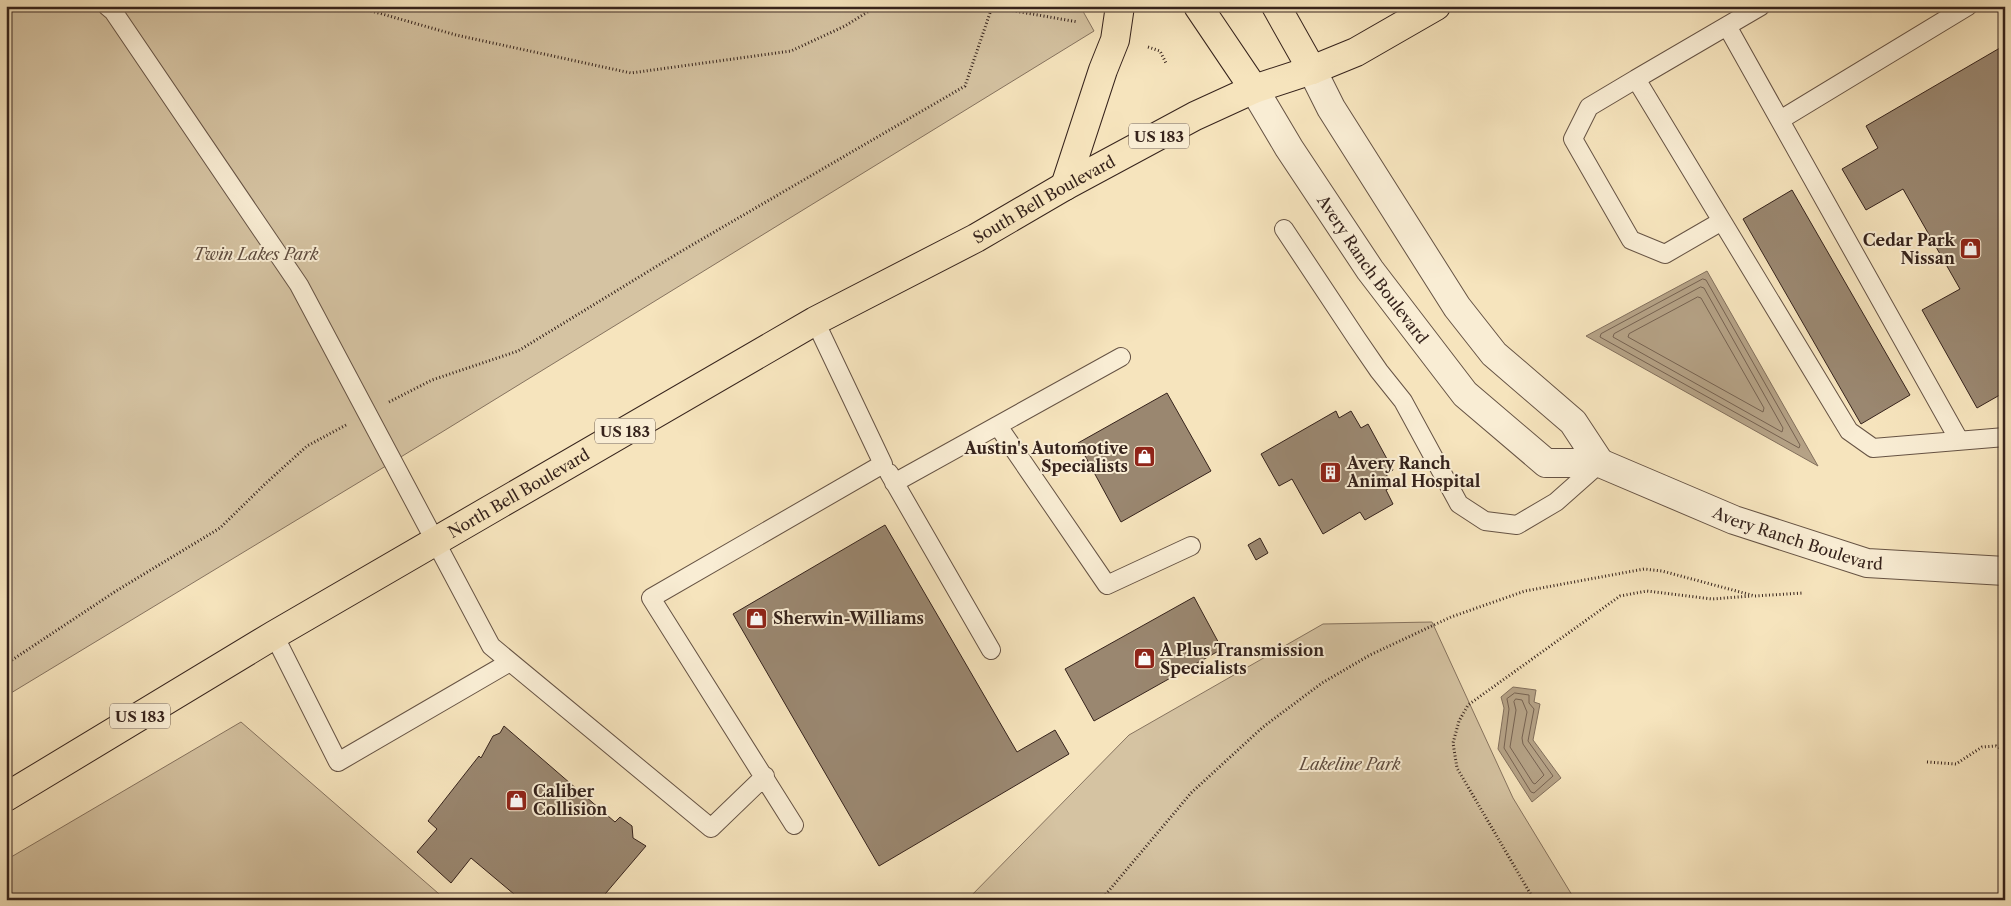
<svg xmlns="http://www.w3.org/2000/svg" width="2011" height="906" font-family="'Libre Caslon Text',serif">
  <rect width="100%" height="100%" fill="#f6e4bd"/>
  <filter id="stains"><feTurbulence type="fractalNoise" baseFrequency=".004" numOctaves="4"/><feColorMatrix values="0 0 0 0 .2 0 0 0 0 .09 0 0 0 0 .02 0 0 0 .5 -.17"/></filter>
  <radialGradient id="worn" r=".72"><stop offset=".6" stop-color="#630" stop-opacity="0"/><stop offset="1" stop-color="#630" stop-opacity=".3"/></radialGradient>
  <path fill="#d5c3a2" stroke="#86735f" d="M6 6H1080L1094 31 442 432 6 696Z
    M1432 622 1513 798 1575 900H967L1129 735 1323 624Z
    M241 722 446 900H6V860Z"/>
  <path fill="#b5a286" stroke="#826f5c" d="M1707 271 1818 466 1586 336Z
    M1513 687 1536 690 1534 702 1540 704 1533 740 1561 778 1532 802 1498 749 1504 708 1501 697Z"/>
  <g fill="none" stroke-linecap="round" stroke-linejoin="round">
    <path stroke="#766251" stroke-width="1" d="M1703 279 1706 280 1800 445 1799 448 1600 337 1601 334Z
      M1701 287 1704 288 1783 428 1782 432 1613 337 1614 334Z
      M1698 297 1701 298 1764 408 1763 412 1628 337 1629 334Z
      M1515 693 1529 695V703L1534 709 1528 741 1553 776 1534 793 1531 792 1504 748 1509 709 1507 699Z
      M1516 699 1522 700 1527 712 1522 738 1523 744 1544 775 1535 784 1533 783 1510 747 1516 710 1514 702Z"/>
  </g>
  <path fill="#9a8770" stroke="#36231c" d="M2005 45V392L1977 408 1922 310 1960 289 1903 189 1866 210 1842 169 1878 148 1866 126Z
    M1792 190 1910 395 1861 424 1743 219Z
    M1167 393 1211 471 1121 522 1078 443Z
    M1336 411 1339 418 1351 411 1361 428 1368 424 1393 470 1386 474 1393 486 1386 490 1393 504 1365 520 1360 512 1323 534 1292 479 1279 486 1261 454Z
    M885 525 1017 752 1055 730 1069 754 879 866 733 614Z
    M1260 538 1268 553 1256 560 1248 545Z
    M1194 597 1222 649 1094 721 1065 669Z
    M504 726 615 822 620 817 632 826 633 838 646 846 600 900H521L471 858 451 883 417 852 437 829 428 821 479 756 481 758 493 736 500 733Z"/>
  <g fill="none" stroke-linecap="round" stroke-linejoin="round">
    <defs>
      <path id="lane" d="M107 6 113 11 299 285 491 646 711 828 765 776
        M1761 6 1636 79 1849 431 1873 448 2005 437
        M1727 26 1959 440
        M1636 79 1589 107 1573 139 1631 240 1665 254 1722 221
        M1780 120 1968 6
        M1284 229 1357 339 1379 371 1403 401 1459 504 1485 521 1517 525 1556 502 1600 463
        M998 426 1107 585 1191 546
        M889 473 991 650
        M894 483 1121 357
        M274 635 338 762 510 662
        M794 825 651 598 883 464 815 321"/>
      <g id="street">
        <path d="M1312 70 1331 108 1457 307 1494 354 1573 422 1600 463"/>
        <path id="s1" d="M1254 89 1289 148 1370 270 1465 394 1546 463H1600L1734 520 1867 563 2005 571"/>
      </g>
      <g id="primary">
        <path d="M1198 6 1254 89"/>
        <path d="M1276 6 1312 70"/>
        <path d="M1065 186 1103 70 1115 40 1120 6"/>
        <path id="s2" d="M6 797 274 635 815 321 976 238 1065 186 1195 116 1254 89 1312 70 1356 52 1436 6"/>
      </g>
    </defs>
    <use href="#lane" stroke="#665344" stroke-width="20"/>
    <use href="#street" stroke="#665344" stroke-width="30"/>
    <use href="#primary" stroke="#36231c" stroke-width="30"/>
    <path stroke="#36231c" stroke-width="3" stroke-dasharray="1 2.5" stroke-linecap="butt" d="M354 6 456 35 631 73 791 51 845 26 877 6
      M1148 47 1160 51 1166 63
      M389 402 432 380 518 351 680 252 965 86 992 7 1078 22
      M6 664 116 591 220 528 265 484 307 446 346 425
      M1927 762 1956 764 1982 747 1996 746 2005 751
      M1101 900 1191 793 1263 727 1322 683 1370 655 1451 617 1525 591 1644 569 1662 571 1755 596 1803 593
      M1534 900 1457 768 1453 743 1459 721 1468 705 1620 596 1647 591 1712 599 1752 596"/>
    <use href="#lane" stroke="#f9edd4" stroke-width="18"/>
    <use href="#street" stroke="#f9edd4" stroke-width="28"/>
    <use href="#primary" stroke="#f6e4bd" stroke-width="28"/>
  </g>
  <defs>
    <symbol id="shop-square" viewBox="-11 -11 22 22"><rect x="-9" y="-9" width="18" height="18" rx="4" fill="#8f2418" stroke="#f9edd4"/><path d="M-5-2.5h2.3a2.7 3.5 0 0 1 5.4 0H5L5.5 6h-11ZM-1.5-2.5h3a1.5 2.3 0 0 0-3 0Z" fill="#fff"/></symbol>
    <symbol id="building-square" viewBox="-11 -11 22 22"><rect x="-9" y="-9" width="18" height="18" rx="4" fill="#8f2418" stroke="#f9edd4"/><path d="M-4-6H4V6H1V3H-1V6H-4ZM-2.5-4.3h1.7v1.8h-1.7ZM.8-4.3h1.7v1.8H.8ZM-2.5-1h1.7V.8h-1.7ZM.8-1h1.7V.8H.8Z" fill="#fff"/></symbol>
  </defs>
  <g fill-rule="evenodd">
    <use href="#shop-square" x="1958" y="236" width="25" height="25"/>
    <use href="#shop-square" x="1132" y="444" width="25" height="25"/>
    <use href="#building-square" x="1318" y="460" width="25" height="25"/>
    <use href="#shop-square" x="744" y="606" width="25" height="25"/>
    <use href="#shop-square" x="1132" y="646" width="25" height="25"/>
    <use href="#shop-square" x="504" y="788" width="25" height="25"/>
  </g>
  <g text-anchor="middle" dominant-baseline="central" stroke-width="4" stroke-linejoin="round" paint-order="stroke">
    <g fill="#f9edd4" stroke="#706053" stroke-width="1">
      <rect x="1129" y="123.5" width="60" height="25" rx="4"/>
      <rect x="595" y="418.5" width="60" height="25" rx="4"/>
      <rect x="110" y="703.5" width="60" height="25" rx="4"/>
    </g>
    <g font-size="15" font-weight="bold" fill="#36231c">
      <text x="1159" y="136">US 183</text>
      <text x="625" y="431">US 183</text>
      <text x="140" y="716">US 183</text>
    </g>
    <g font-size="16" fill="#36231c" stroke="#f9edd4">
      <text stroke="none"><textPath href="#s2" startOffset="1198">South Bell Boulevard</textPath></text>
      <text stroke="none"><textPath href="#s1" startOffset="216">Avery Ranch Boulevard</textPath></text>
      <text stroke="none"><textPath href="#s2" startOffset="596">North Bell Boulevard</textPath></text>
      <text stroke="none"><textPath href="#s1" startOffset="744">Avery Ranch Boulevard</textPath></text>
    </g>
    <g font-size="16" font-weight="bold" fill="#36231c" stroke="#f9edd4" text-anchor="start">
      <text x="1955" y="240" text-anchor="end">Cedar Park<tspan x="1955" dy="18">Nissan</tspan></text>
      <text x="1128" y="448" text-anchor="end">Austin's Automotive<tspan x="1128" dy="18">Specialists</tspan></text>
      <text x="1347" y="463">Avery Ranch<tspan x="1347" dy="18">Animal Hospital</tspan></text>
      <text x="773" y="618">Sherwin-Williams</text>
      <text x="1160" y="650">A Plus Transmission<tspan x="1160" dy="18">Specialists</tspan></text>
      <text x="533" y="791">Caliber<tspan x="533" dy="18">Collision</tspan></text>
    </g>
    <g font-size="16" font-style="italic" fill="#5e4b3e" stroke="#f9edd4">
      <text x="256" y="254">Twin Lakes Park</text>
      <text x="1350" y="764">Lakeline Park</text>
    </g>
  </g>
  <rect width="2011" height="906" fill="none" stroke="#f6e4bd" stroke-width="25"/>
  <rect x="8" y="8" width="1996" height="891" fill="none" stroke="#36231c" stroke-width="2.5"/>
  <rect x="12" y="12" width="1986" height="881" fill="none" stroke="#36231c"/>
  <rect width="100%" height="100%" filter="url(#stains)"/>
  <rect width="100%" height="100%" fill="url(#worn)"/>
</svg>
